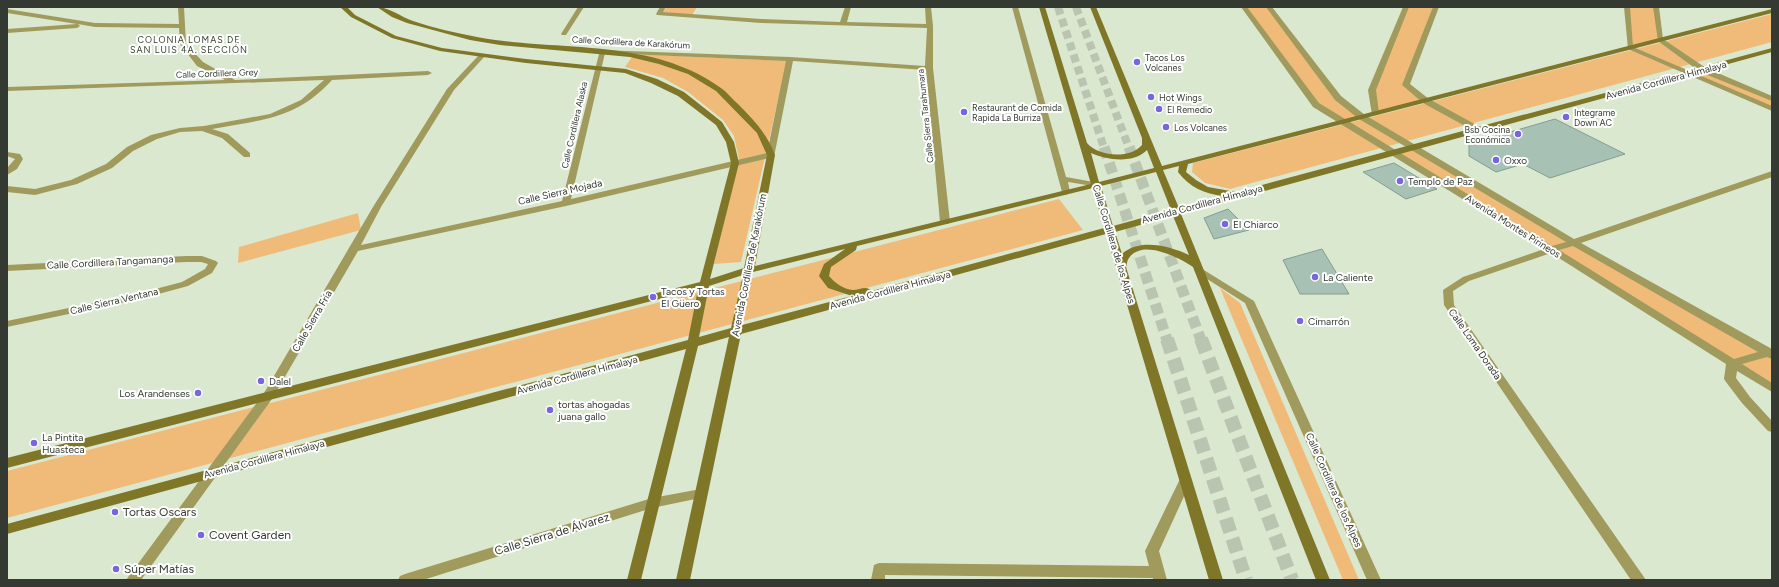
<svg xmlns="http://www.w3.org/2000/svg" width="1779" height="587" font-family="Figtree,sans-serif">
  <rect width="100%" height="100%" fill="#dae8d0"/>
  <path fill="#f0bb79" d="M667 7H697L692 15 663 12Z
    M1244 7H1269L1338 98 1362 117 1343 121 1316 105Z
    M1406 7H1436L1406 85 1426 101 1375 113 1372 90Z
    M1627 7H1656L1660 40 1630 48Z
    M1772 14V42L1230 189 1205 183 1192 172 1193 163Z
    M634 54 787 61 741 262 714 264 739 159 734 136 723 120 688 92 663 78 625 67Z
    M1703 70 1772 99V109L1690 73Z
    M1414 148 1772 355V388L1396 153Z
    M1059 199 1083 230 7 518V471Z
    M358 213 361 230 238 263 239 247Z
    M1220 288 1240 303 1359 580H1343Z"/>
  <path fill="#a7c2b5" stroke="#839d90" d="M1555 119 1625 154 1550 178 1523 164 1496 172 1469 156V144Z
    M1394 163 1437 189 1406 199 1363 172Z
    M1228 209 1249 230 1214 239 1204 218Z
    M1322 249 1349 294H1300L1283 260Z"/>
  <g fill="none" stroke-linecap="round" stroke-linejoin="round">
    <path stroke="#b9c5b0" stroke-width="8" stroke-dasharray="8 4.5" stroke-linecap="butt" d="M1058 7 1104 148
      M1076 7 1129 148"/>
    <path stroke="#b9c5b0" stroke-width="11" stroke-dasharray="11 5.5" stroke-linecap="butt" d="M1104 147 1167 340
      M1129 147 1201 340"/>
    <path stroke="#b9c5b0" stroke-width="14" stroke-dasharray="14 7" stroke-linecap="butt" d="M1167 339 1246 580
      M1201 339 1292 580"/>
    <path fill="#a19a5d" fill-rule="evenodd" d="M178 7H184L186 44 203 62 235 80 428 71 432 73 428 75 332 80C297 119 261 120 212 129L228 134 250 153V157H244L222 138 202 131 180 132 157 139 133 151 112 168 77 184 35 195 7 192V186L35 189 71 180 106 164 127 147 151 135 180 128 204 126 270 114 301 100 324 80 7 91V87L225 80 197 66 180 44 179 28 95 27 78 24 80 26 77 28 7 33V29L77 24 7 13V9L95 23 179 24Z
      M578 7H584L566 35H562L561 34Z
      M660 7H666L663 12 761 19 840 22 845 7H851L847 22 926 24 925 7H931L933 26V68L950 222 948 224H942L940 222 926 70 793 61 774 157 566 206 358 251 272 399 141 580H126L264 393 373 207 447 89 479 55 485 56 454 90 381 207 361 245 562 201 600 50 790 57 925 66 927 28 761 23 657 15 656 14ZM605 53 786 61 767 153 571 199Z
      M1012 7H1018L1066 177 1099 183 1100 185 1099 187 1068 182 1070 192 1066 195 1062 192Z
      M1241 7H1247L1319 103 1552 246 1566 242 1359 119 1335 100 1266 7H1272L1341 96 1365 115 1574 239 1772 171V177L1581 243 1772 349V359L1767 357 1742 364 1772 383V392L1737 371 1736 378 1750 397 1772 421V432L1768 431 1742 403 1726 382 1724 379 1726 364 1551 253 1469 281 1453 291 1454 305 1646 580H1631L1444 305 1443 290 1463 277 1544 249 1313 107ZM1573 246 1758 352 1734 359 1559 250Z
      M1403 7H1409L1376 90 1379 113 1378 115H1372L1368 90Z
      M1433 7H1439L1410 84 1429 99 1482 128V132H1476L1423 103 1402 85Z
      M1624 7H1630L1633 47 1772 106V111L1628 49Z
      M1653 7H1659L1663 39 1706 68 1772 96V101L1700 72 1658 41Z
      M7 152 20 154 23 159 17 169 7 175V168L15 159 7 156Z
      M186 256H202L216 261 218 263 212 273 188 286 140 299 7 327V321L140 293 182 282 205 269 208 264 201 262H186L7 271V265Z
      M1199 267 1254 301 1381 580H1367L1245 303 1196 272 1194 270Z
      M1185 476 1189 478 1191 481 1159 551 1167 580H1153V578L885 575V580H871L874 565 879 563 1149 566 1145 551 1179 481 1181 478Z
      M701 489 705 491 707 494 705 497 652 508 423 580H398L400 576 405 574 652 498Z"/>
    <path fill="#7f7627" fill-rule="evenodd" d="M340 7H347L355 15 396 36 442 48 526 59 626 69 657 79 684 92 722 122 734 142 739 163 710 279 744 268 767 155 757 133 716 91 688 74 659 64 630 57 500 45 470 40 407 23 392 17 377 7C389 7 401 17 413 21 434 28 456 33 477 37 557 52 651 37 721 88 727 92 732 99 738 104 754 120 767 134 775 155L755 266 1091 184 1039 7H1045L1087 143C1099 157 1130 159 1142 145V138L1090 7H1096L1162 166 1772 9V13L1188 164 1186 172 1196 180 1208 187 1236 192 1772 48V52L1181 214 1330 580H1316L1193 267C1180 258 1142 238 1129 258 1127 260 1127 264 1126 267L1223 580H1209L1106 234 741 334 690 580H676L729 337 698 346 641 580H627L686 349 7 534V524L688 340 698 289 7 468V458L700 282 731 163 726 142 716 125 678 96 651 83 625 73 526 63 440 51 392 38 351 17ZM1147 150 1154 168 1099 182 1091 153C1106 160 1134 164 1147 150ZM1179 166 1178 172C1189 187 1205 194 1223 196L1179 208 1163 170ZM1156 172 1171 210 1113 226 1101 186ZM1093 188 1104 228 872 291C866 285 860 290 853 290 843 289 835 283 829 276L831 267 856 250 857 246ZM1173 216 1189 255C1169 246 1140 238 1122 254L1115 232ZM845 249 824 264 819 276 828 288 852 296 742 325 753 272ZM743 275 731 328 699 337 709 286Z"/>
  </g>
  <g fill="#7866e1" stroke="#fff" stroke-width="1.5">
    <circle cx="1137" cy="62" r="4"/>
    <circle cx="1151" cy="97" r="4"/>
    <circle cx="1159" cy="109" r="4"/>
    <circle cx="964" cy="112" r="4"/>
    <circle cx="1566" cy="117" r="4"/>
    <circle cx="1166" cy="127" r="4"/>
    <circle cx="1518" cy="134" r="4"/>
    <circle cx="1496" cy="160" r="4"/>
    <circle cx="1400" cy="181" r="4"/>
    <circle cx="1225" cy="224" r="4"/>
    <circle cx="1315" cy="277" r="4"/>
    <circle cx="653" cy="297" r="4"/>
    <circle cx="1300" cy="321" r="4"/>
    <circle cx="261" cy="381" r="4"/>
    <circle cx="198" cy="393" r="4"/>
    <circle cx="550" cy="410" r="4"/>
    <circle cx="34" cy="443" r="4"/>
    <circle cx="115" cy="512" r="4"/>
    <circle cx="201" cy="535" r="4"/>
    <circle cx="116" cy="569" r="4"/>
  </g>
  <g text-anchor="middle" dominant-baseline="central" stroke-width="4" stroke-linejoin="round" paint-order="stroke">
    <g font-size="9" letter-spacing="1" fill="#323d2a" stroke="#fff">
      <text x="189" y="39">COLONIA LOMAS DE<tspan x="189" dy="10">SAN LUIS 4A. SECCIÓN</tspan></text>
    </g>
    <g font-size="9" fill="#343a31" stroke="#fff">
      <text transform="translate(631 42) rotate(3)">Calle Cordillera de Karakórum</text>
      <text transform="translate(217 73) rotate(-2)">Calle Cordillera Grey</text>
      <text transform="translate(925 116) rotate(-96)">Calle Sierra Tarahumara</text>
      <text transform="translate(574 125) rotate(-77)">Calle Cordillera Alaska</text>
    </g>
    <g font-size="9" fill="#343a31" stroke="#fff" text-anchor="start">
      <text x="1145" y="57">Tacos Los<tspan x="1145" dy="10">Volcanes</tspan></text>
      <text x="1159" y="97">Hot Wings</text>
      <text x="972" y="107">Restaurant de Comida<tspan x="972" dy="10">Rapida La Burriza</tspan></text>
      <text x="1167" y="109">El Remedio</text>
      <text x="1574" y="112">Integrame<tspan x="1574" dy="10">Down AC</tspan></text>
      <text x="1174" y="127">Los Volcanes</text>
      <text x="1510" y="129" text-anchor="end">Bsb Cocina<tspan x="1510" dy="10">Económica</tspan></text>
    </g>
    <g font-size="10" fill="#343a31" stroke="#fff">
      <text transform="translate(1666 80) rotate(-15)">Avenida Cordillera Himalaya</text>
      <text transform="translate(560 192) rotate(-13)">Calle Sierra Mojada</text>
      <text transform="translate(1202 204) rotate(-15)">Avenida Cordillera Himalaya</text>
      <text transform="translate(1513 226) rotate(32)">Avenida Montes Pirineos</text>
      <text transform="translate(1114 244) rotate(73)">Calle Cordillera de los Alpes</text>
      <text transform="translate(110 262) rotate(-3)">Calle Cordillera Tangamanga</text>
      <text transform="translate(749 265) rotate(-79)">Avenida Cordillera de Karakórum</text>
      <text transform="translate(890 290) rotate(-15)">Avenida Cordillera Himalaya</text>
      <text transform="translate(114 301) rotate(-13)">Calle Sierra Ventana</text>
      <text transform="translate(312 321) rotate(-60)">Calle Sierra Fría</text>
      <text transform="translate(1475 344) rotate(55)">Calle Loma Dorada</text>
      <text transform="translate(577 375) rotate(-15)">Avenida Cordillera Himalaya</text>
      <text transform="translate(264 459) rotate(-15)">Avenida Cordillera Himalaya</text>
      <text transform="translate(1334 490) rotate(66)">Calle Cordillera de los Alpes</text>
    </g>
    <g font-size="10" fill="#343a31" stroke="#fff" text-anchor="start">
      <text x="1504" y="160">Oxxo</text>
      <text x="1408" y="181">Templo de Paz</text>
      <text x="1233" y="224">El Chiarco</text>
      <text x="1323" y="277">La Caliente</text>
      <text x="661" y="291">Tacos y Tortas<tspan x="661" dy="12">El Güero</tspan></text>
      <text x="1308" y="321">Cimarrón</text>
      <text x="269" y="381">Dalel</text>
      <text x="190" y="393" text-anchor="end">Los Arandenses</text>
      <text x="558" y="404">tortas ahogadas<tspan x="558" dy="12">juana gallo</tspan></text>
      <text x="42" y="437">La Pintita<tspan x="42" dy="12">Huasteca</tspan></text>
    </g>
    <g font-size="12" fill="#343a31" stroke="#fff" text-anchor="start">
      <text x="123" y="512">Tortas Oscars</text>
      <text x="209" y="535">Covent Garden</text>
      <text x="124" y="569">Súper Matías</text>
    </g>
    <g font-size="12" fill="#343a31" stroke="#fff">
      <text transform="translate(552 534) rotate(-17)">Calle Sierra de Álvarez</text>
    </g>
  </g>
  <rect width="1779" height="587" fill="none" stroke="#343a31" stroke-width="16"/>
</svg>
